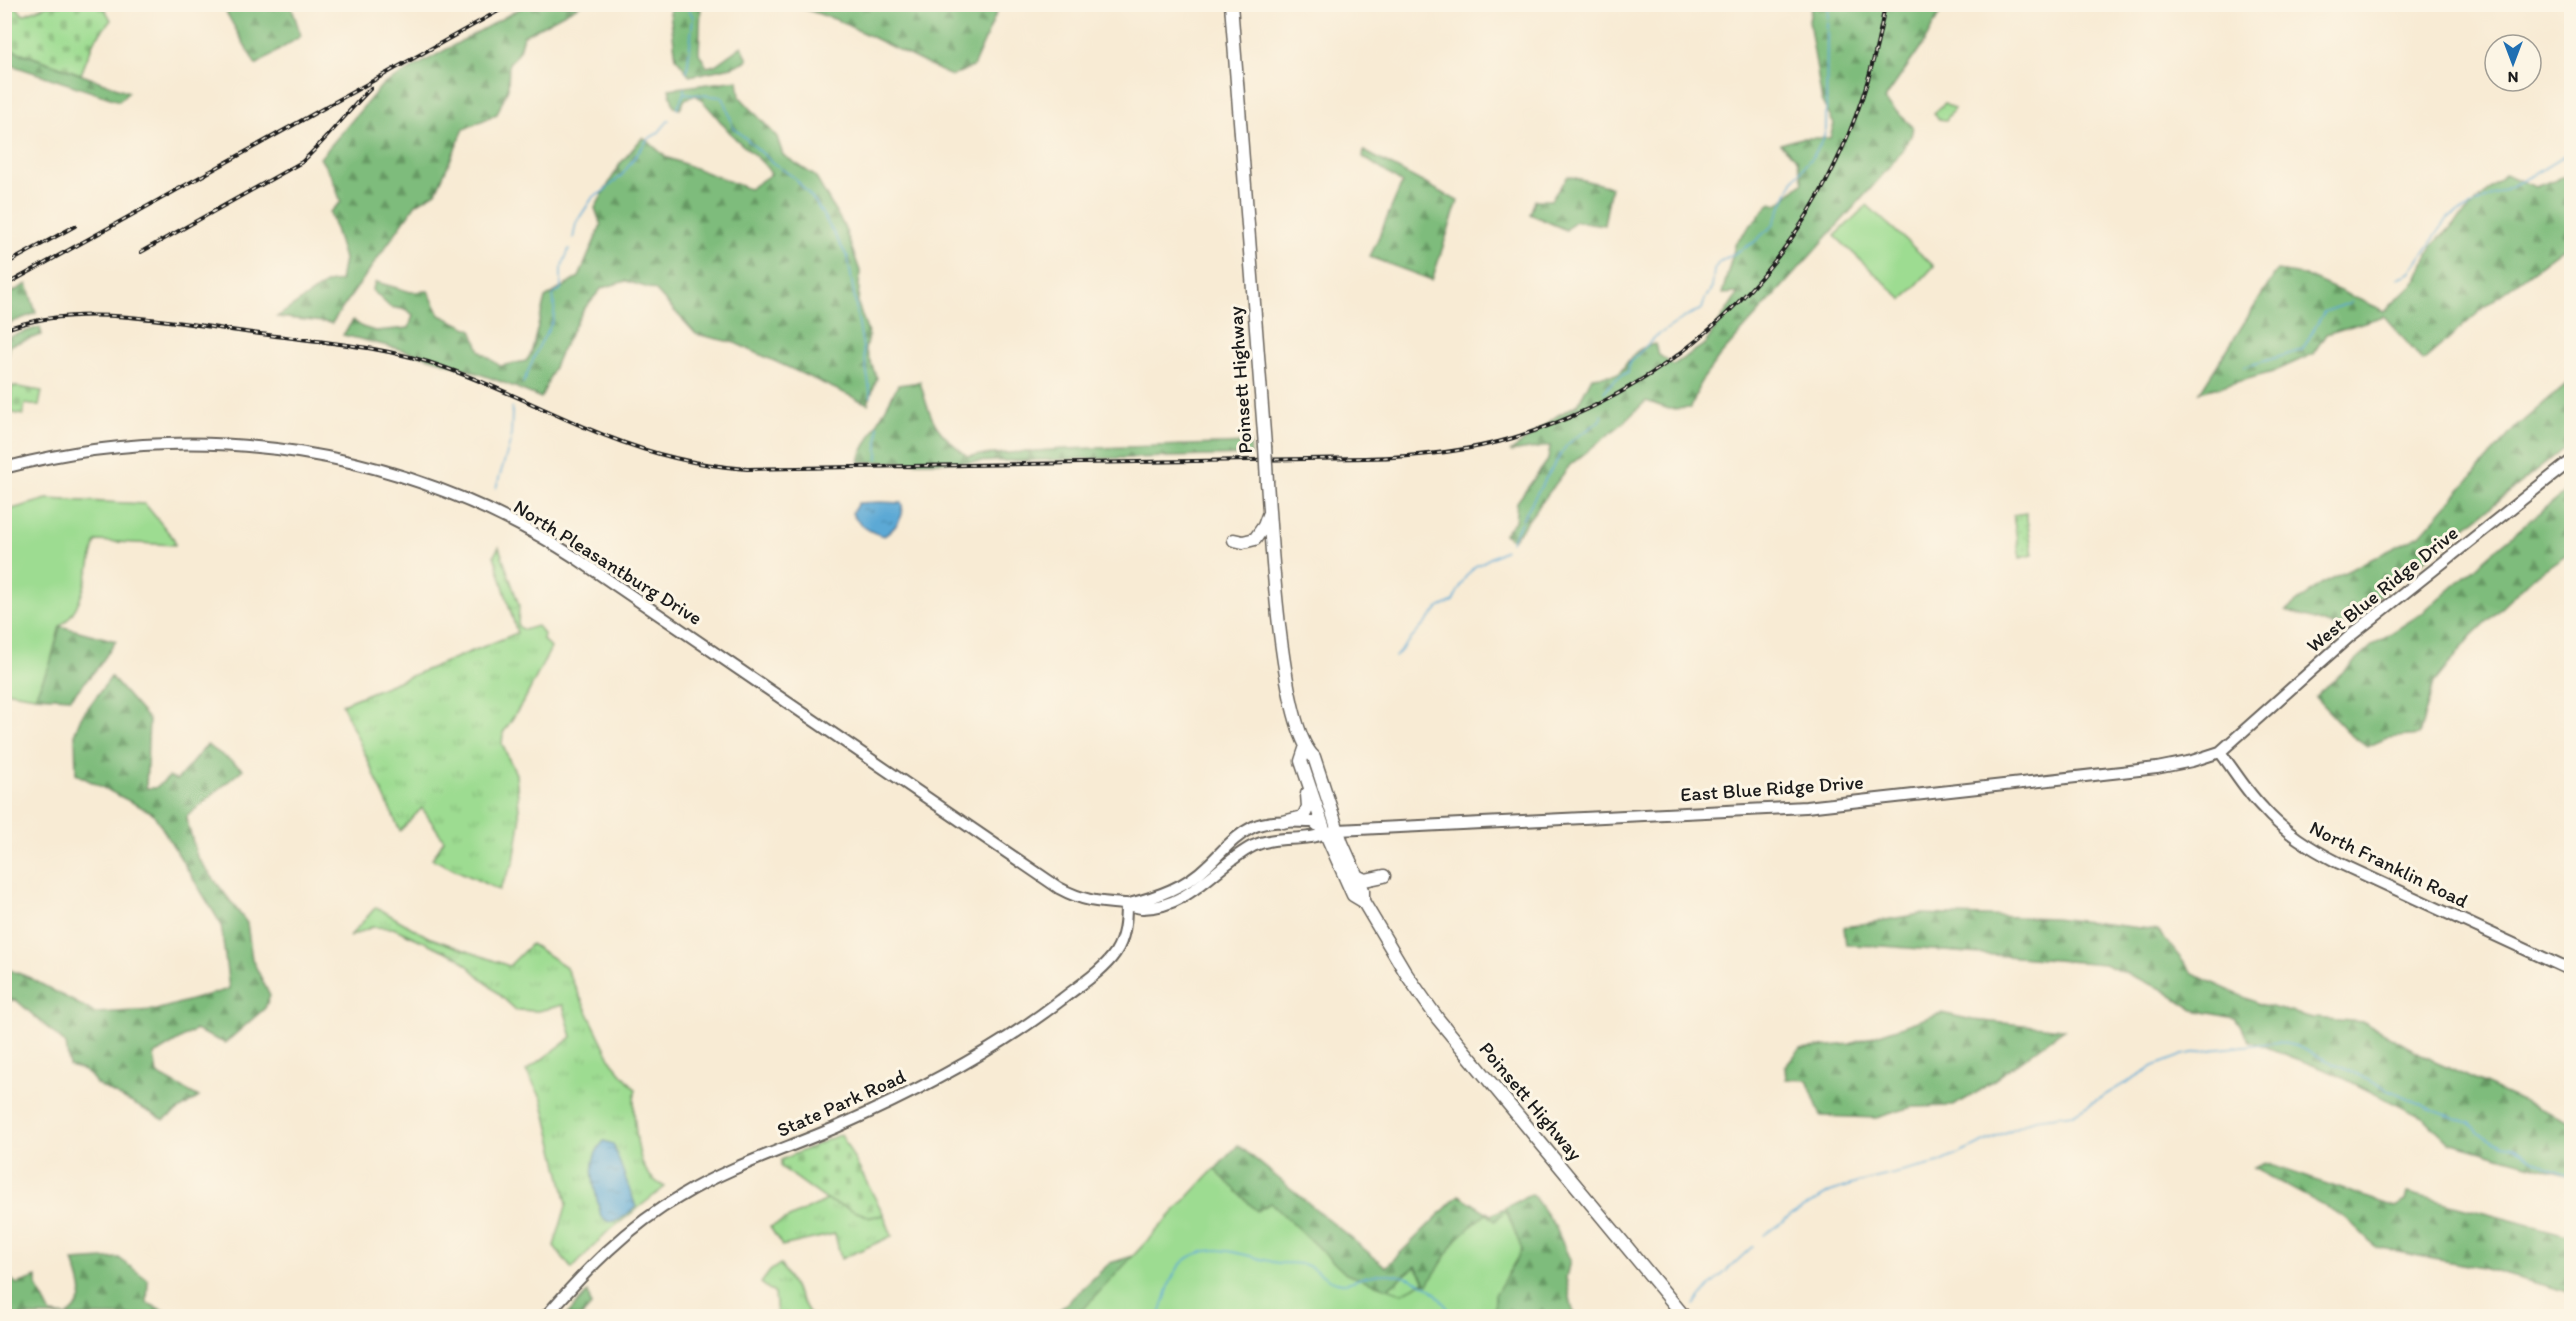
<svg xmlns="http://www.w3.org/2000/svg" width="2576" height="1321" font-family="Itim,sans-serif">
  <defs>
    <pattern id="grass-tufts" width="24" height="20" patternUnits="userSpaceOnUse" patternTransform="scale(1.5)"><rect width="24" height="20" fill="#9ddc91"/><path d="M3 7l-1-3M5 7V3M7 7l1-3M15 17l-1-3M17 17v-4M19 17l1-3" fill="none" stroke="#87bc7c"/></pattern>
    <pattern id="forest-firs" width="22" height="20" patternUnits="userSpaceOnUse" patternTransform="scale(1.5)"><rect width="22" height="20" fill="#7ebc7b"/><path d="M5 1l3.5 6h-7zM16 11l3.5 6h-7z" fill="#669864"/></pattern>
    <pattern id="cemetery-stones" width="16" height="16" patternUnits="userSpaceOnUse" patternTransform="scale(1.5)"><rect width="16" height="16" fill="#9ddc91"/><path d="M2 7V4a2 2 0 0 1 4 0v3zM10 15v-3a2 2 0 0 1 4 0v3z" fill="#87bc7c"/></pattern>
    <pattern id="garden-dots" width="8" height="8" patternUnits="userSpaceOnUse" patternTransform="scale(1.5)"><rect width="8" height="8" fill="#9ddc91"/><path d="M2 2h.1M6 6h.1" fill="none" stroke="#87bc7c" stroke-width="1.8" stroke-linecap="round"/></pattern>
    <pattern id="water-ripples" width="26" height="14" patternUnits="userSpaceOnUse" patternTransform="scale(1.5)"><rect width="26" height="14" fill="#5ba9d5"/><path d="M2 4q2-2 4 0t4 0M15 11q2-2 4 0t4 0" fill="none" stroke="#4a89ac"/></pattern>
  </defs>
  <rect width="100%" height="100%" fill="#fcf5e5"/>
  <filter id="ink" filterUnits="userSpaceOnUse"><feTurbulence type="fractalNoise" baseFrequency=".0167" numOctaves="2"/><feDisplacementMap in="SourceGraphic" scale="12" xChannelSelector="R" yChannelSelector="G"/><feConvolveMatrix kernelMatrix="1 2 1 2 8 2 1 2 1" color-interpolation-filters="sRGB"/></filter>
  <filter id="wash" filterUnits="userSpaceOnUse"><feTurbulence type="fractalNoise" baseFrequency=".008" numOctaves="4" result="noise"/><feDisplacementMap in="SourceGraphic" scale="24" xChannelSelector="R" yChannelSelector="G"/><feGaussianBlur stdDeviation="1.35" result="paint"/><feColorMatrix in="noise" values="0 0 0 0 0 0 0 0 0 0 0 0 0 0 0 0 0 1.4 0 .05"/><feComposite in="paint" operator="in"/></filter>
  <g filter="url(#wash)">
    <rect width="100%" height="100%" fill="#f8ebd4"/>
    <path fill="url(#grass-tufts)" stroke="#5c7c56" stroke-width="1.5" d="M499 547 519 605 518 626 524 630 537 626 544 634 543 640 551 648 525 699 503 733 502 744 516 774 520 822 514 862 499 890 432 859 444 840 422 808 400 831 342 704 517 633 494 555Z
      M376 907 428 937 509 966 531 944 565 966 612 1062 636 1090C631 1103 637 1151 643 1164 647 1175 655 1182 665 1187L605 1234 572 1269 554 1246 567 1203 542 1099 526 1071 572 1037 563 1005 538 1011 516 1010 458 957 393 928 372 927 349 937Z
      M827 1200 870 1217 884 1215 892 1236 841 1259 835 1234 782 1246 770 1227Z
      M780 1264 811 1316H777L775 1294 761 1283 770 1271Z
      M1416 1266 1446 1316H1352Z"/>
    <path fill="url(#forest-firs)" stroke="#4d6c4c" stroke-width="1.5" d="M528 4 580 5 523 36 518 54 509 63 508 88 497 114 464 129 436 192 416 204 332 323 277 317 327 283 340 281 344 259 330 212 341 202 332 177 320 158 382 85Z
      M222 5H291L301 36 256 65Z
      M669 5H701L699 53 707 67 715 65 742 46 748 60 732 67 690 76 676 58Z
      M887 5 959 10 1000 5 973 67 951 76 837 20 793 5Z
      M1812 5H1944L1925 41 1884 100 1913 127 1911 136 1901 152 1880 178 1719 357 1700 383 1691 408 1669 409 1646 401 1622 424 1570 465 1513 540 1504 534 1515 521 1517 502 1548 460 1550 446 1510 452 1557 416 1578 404 1592 377 1619 374C1630 359 1635 347 1655 344L1658 354 1673 365 1705 344 1738 293 1722 294 1736 242 1771 202 1778 204 1803 182 1797 159 1780 144 1801 138H1830L1834 124 1822 102 1809 21Z
      M5 47 129 92 119 101 5 63Z
      M738 80 740 97 777 137 783 155 815 176 844 226 860 271 858 304 869 336 865 349 877 378 868 404 735 343 696 334 655 290 626 281 602 288 584 309 560 353 541 398C477 370 412 351 343 335L353 320 362 327 375 331 409 328 413 315 407 310 390 307 372 290 376 282 411 292 428 291 440 315 472 330 480 351 500 366 526 361 531 354 545 298 579 277 601 225 595 208 620 164 643 137 666 157 749 189 771 174C763 159 746 150 734 137 721 123 711 108 696 95L685 99 680 109 674 107 669 89Z
      M1364 151 1458 201 1432 280 1370 257 1402 183 1363 157Z
      M2505 174 2535 187 2571 174V242L2487 305 2423 361 2384 316 2326 334 2313 354 2273 372 2200 392 2277 271 2304 275 2385 311 2417 280 2432 246Z
      M1568 176 1611 187 1604 225 1575 221 1566 230 1530 214 1535 200H1551Z
      M27 284 36 313 5 325V296Z
      M40 327 42 335 10 345 5 372V338Z
      M2571 380V443L2339 628 2286 611 2321 584 2420 535 2516 427Z
      M920 382C931 420 934 431 968 456L1064 449 1250 443 1251 455 967 462H859L861 454 898 385Z
      M2571 487V551L2532 578 2471 637 2434 683 2419 735 2387 738 2367 747 2352 736 2315 697 2374 644 2424 612 2503 543Z
      M60 626 116 641 99 666 71 698 35 696 50 664Z
      M111 677 149 720 146 788H155L169 777 177 780 207 745 243 769 186 817 197 857 247 923 252 959 270 996 265 1008 225 1043 195 1030 154 1055 157 1074 199 1097 164 1120 96 1084C90 1072 81 1069 69 1066L66 1044 16 1000 5 1001V968L28 977 95 1013 156 1010 229 989 221 924 153 813 76 774 75 732 81 717Z
      M1920 914 2055 918 2158 930 2193 974 2259 1004 2313 1018 2364 1022 2435 1062 2571 1123V1176L2449 1142 2424 1118 2331 1072 2250 1041 2235 1018 2194 1010 2162 989 2104 964 1883 946 1846 945 1844 927Z
      M1941 1013 1973 1020 2064 1029 1976 1093 1953 1106 1912 1107 1876 1118 1821 1116 1807 1080 1786 1079 1785 1067 1800 1049 1850 1044Z
      M1238 1145 1386 1267 1459 1195 1491 1215 1532 1194 1556 1228 1570 1260 1566 1278 1574 1316H1446L1416 1266 1352 1316H1053L1110 1263 1133 1256Z
      M2265 1163 2395 1207 2406 1201 2408 1193 2571 1236V1293L2482 1268 2377 1248 2345 1217 2253 1168Z
      M119 1258 148 1280 147 1303 176 1316H5V1274L17 1284 37 1277V1287L51 1314 67 1316C90 1299 81 1285 73 1261Z
      M588 1292 591 1306 582 1316H566Z"/>
    <path fill="url(#cemetery-stones)" stroke="#5c7c56" stroke-width="1.5" d="M102 4 111 20 94 41 81 74 5 47V19L10 5H15L23 15 48 5Z
      M12 386 42 391 39 406 25 404 23 415 9 412Z
      M841 1134 884 1215 870 1217 827 1200 781 1167V1160Z"/>
    <path fill="#9ddc91" stroke="#5c7c56" stroke-width="1.5" d="M1945 103 1954 109 1946 120 1938 119 1934 113Z
      M1867 205 1934 266 1903 300 1835 236Z
      M47 499 145 504 174 539 175 545 96 541C88 568 84 610 60 626L50 664 35 696 5 691V511Z
      M1214 1169 1257 1211 1271 1203 1346 1274 1402 1293 1423 1282 1428 1284 1457 1239 1486 1213 1495 1221 1506 1210 1522 1250 1495 1295 1494 1314 1497 1316H1077Z"/>
    <path fill="url(#garden-dots)" stroke="#5c7c56" stroke-width="1.5" d="M2026 513 2033 555 2020 558 2013 515Z"/>
    <path fill="url(#water-ripples)" stroke="#3c6278" stroke-width="1.5" d="M880 502 901 503C907 515 894 530 884 536 871 533 858 525 852 513L858 503Z
      M604 1141 613 1144 636 1207 619 1220 609 1222 601 1217C596 1191 583 1162 604 1141Z"/>
    <g fill="none" stroke-linecap="round" stroke-linejoin="round">
      <path stroke="#5ba9d5" stroke-width="1.5" d="M686 4 693 17 687 72
        M684 88V93L721 97 726 104 733 127 773 163 795 178 816 203 848 258 871 397
        M677 109 684 93
        M573 239 576 223 593 197 603 192 622 175 648 139 658 133 669 120
        M2398 278 2410 273 2448 218 2537 173 2572 151
        M2244 367 2302 350 2324 312 2352 302
        M523 383C528 372 533 360 538 348 549 326 558 323 553 295L561 289V269L569 249
        M1604 392 1613 381 1628 372 1629 363 1655 337 1688 315 1702 309 1705 299 1712 288 1714 270 1719 262 1753 243 1773 225 1794 179 1815 153 1823 140 1826 128 1827 25 1829 4
        M878 426V459
        M496 488 511 440 512 408
        M1511 542C1525 513 1540 487 1556 462 1560 456 1564 447 1569 443 1580 433 1592 429 1602 418L1601 414
        M1395 657 1439 608 1453 601 1464 579 1474 567 1505 550
        M1764 1235 1793 1214 1830 1192 1860 1182 1939 1163 2035 1119 2073 1114 2154 1066 2183 1055 2210 1050 2279 1042 2296 1046 2435 1111 2470 1123 2478 1133 2503 1145 2514 1147 2548 1167 2572 1176
        M1694 1305 1709 1287 1753 1246
        M1159 1316C1168 1296 1169 1269 1190 1257 1220 1240 1249 1259 1279 1263 1287 1264 1299 1262 1306 1265 1320 1271 1327 1282 1343 1283 1352 1283 1361 1277 1369 1276 1379 1274 1392 1273 1401 1276 1431 1283 1437 1293 1453 1316"/>
    </g>
  </g>
  <g filter="url(#ink)">
    <g fill="none" stroke-linecap="round" stroke-linejoin="round">
      <defs>
        <path id="major" d="M4 468C202 416 404 448 576 558L1059 888C1083 901 1098 902 1125 904 1131 905 1137 908 1143 908 1190 907 1215 866 1253 846 1274 836 1294 841 1316 836 1323 834 1330 831 1338 830L1806 807 2157 768 2192 761 2220 752 2349 637 2572 460
          M2220 752C2234 770 2246 791 2263 808 2284 832 2310 848 2339 863L2572 971
          M1129 904C1157 897 1186 887 1207 866 1222 852 1234 836 1253 827 1271 819 1294 822 1313 822L1325 832
          M546 1316C585 1271 628 1226 681 1196 730 1166 786 1149 839 1126 916 1092 994 1052 1061 1000 1078 986 1102 972 1115 953 1125 938 1126 921 1126 904"/>
        <path id="highway" d="M1231 4 1265 446
          M1267 482C1271 534 1280 726 1314 757L1342 843 1363 890V901L1407 975 1438 1019 1684 1316
          M1234 540 1243 542 1255 539 1264 526 1268 515
          M1305 749 1301 761 1325 832 1353 895 1363 901
          M1283 822 1303 817 1308 807 1307 794
          M1357 876 1365 880 1384 876"/>
      </defs>
      <use href="#major" stroke="#69645c" stroke-width="14"/>
      <use href="#highway" stroke="#69645c" stroke-width="15"/>
      <use href="#major" stroke="#fff" stroke-width="10"/>
      <use href="#highway" stroke="#fff" stroke-width="12"/>
      <defs>
        <path id="rail" d="M141 252 302 162C327 139 347 112 371 88
          M4 265 75 226
          M4 286 511 4
          M4 330C78 300 183 324 260 334 321 342 385 346 443 367 521 394 594 439 675 458 699 464 723 467 747 469L1365 458C1415 457 1465 452 1513 438 1715 376 1852 212 1885 4"/>
      </defs>
      <use href="#rail" stroke="#1c1c1c" stroke-width="4"/>
      <use href="#rail" stroke="#fcf5e5" stroke-width="1.5" stroke-dasharray="4.5" stroke-linecap="butt"/>
      <defs>
        <path id="highway-bridge" d="M1265 446 1267 482"/>
      </defs>
      <use href="#highway-bridge" stroke="#69645c" stroke-width="15" stroke-linecap="butt"/>
      <use href="#highway-bridge" stroke="#fff" stroke-width="12"/>
    </g>
  </g>
  <g text-anchor="middle" dominant-baseline="central" stroke-width="6" stroke-linejoin="round" paint-order="stroke">
    <g font-size="20" fill="#1c1c1c" stroke="#fcf5e5">
      <text transform="translate(1240 380) rotate(-94)">Poinsett Highway</text>
      <text transform="translate(608 562) rotate(32)">North Pleasantburg Drive</text>
      <text transform="translate(2382 589) rotate(-39)">West Blue Ridge Drive</text>
      <text transform="translate(1772 788) rotate(-4)">East Blue Ridge Drive</text>
      <text transform="translate(2389 864) rotate(26)">North Franklin Road</text>
      <text transform="translate(1531 1101) rotate(50)">Poinsett Highway</text>
      <text transform="translate(841 1103) rotate(-24)">State Park Road</text>
    </g>
  </g>
  <rect width="2576" height="1321" fill="none" stroke="#fcf5e5" stroke-width="24"/>
  <g transform="translate(2513 63) rotate(180)"><circle r="28" fill="#fcf5e5" stroke="#a29e95" stroke-width="1.5"/>
  <path d="M0-4.5L10 22L0 15L-10 22Z" fill="#1f6fb2"/>
  <text y="-9" font-size="16" font-weight="bold" text-anchor="middle" fill="#1c1c1c">N</text>
  </g>
</svg>
